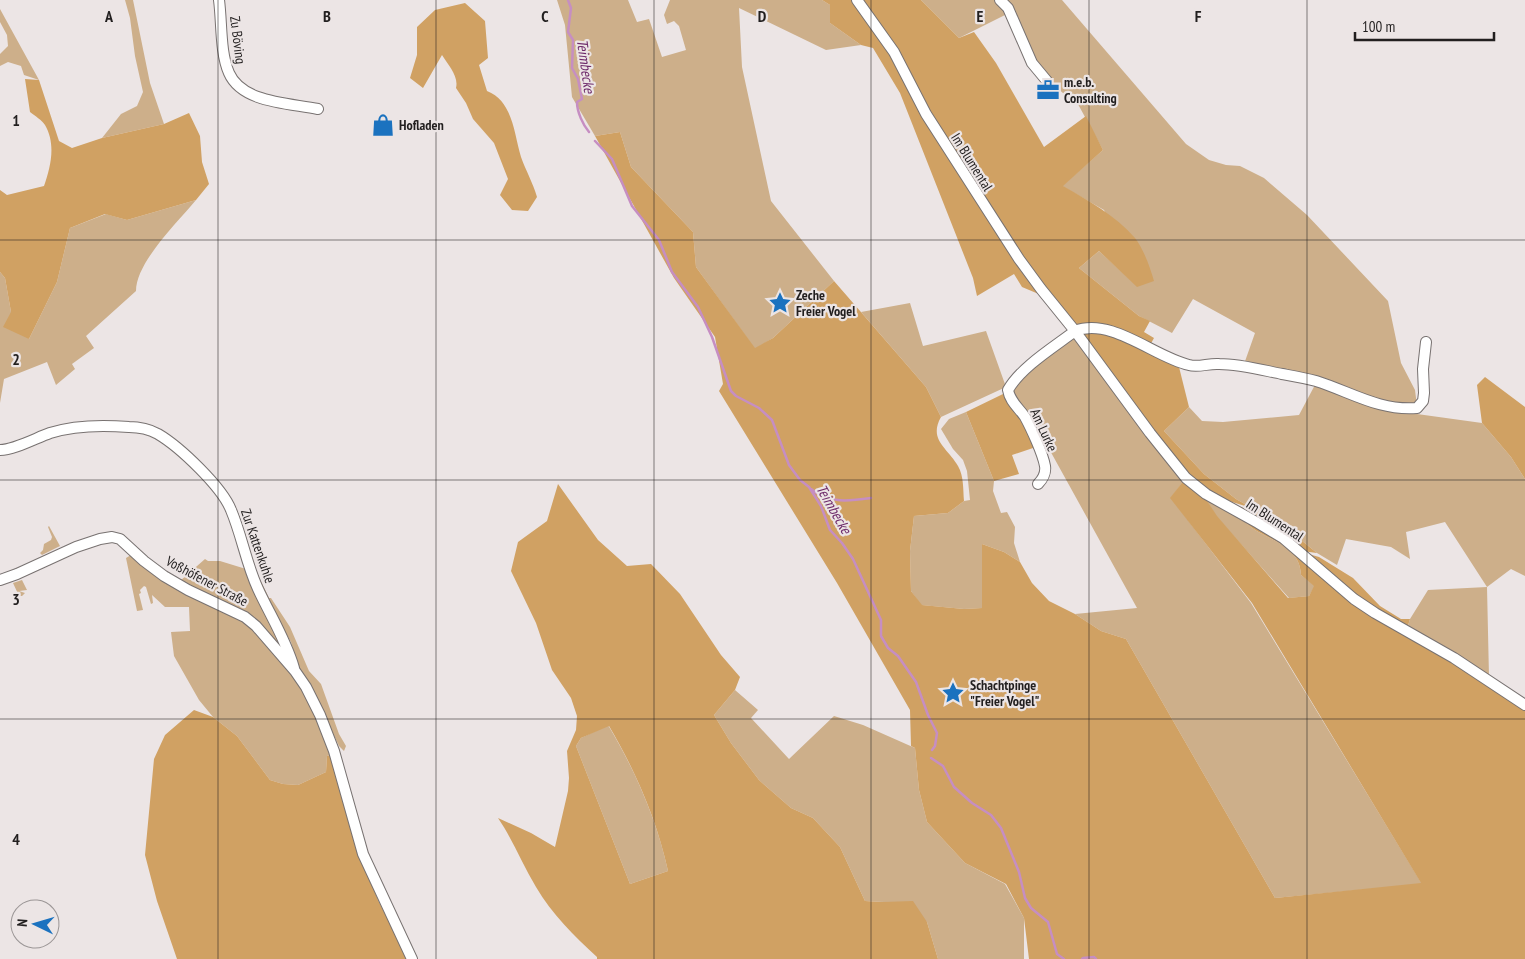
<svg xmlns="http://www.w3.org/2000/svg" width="1525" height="959" font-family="'PT Sans Narrow',sans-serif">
  <rect width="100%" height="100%" fill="#ece5e5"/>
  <path fill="#cdaf8a" d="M125 0H133L150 83 164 124 102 138 121 114 137 106 143 92 135 56 130 18Z
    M557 0H628L637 22 649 19 662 57 686 50 679 26 674 21 667 24 664 15 670 0H822L830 5V23L861 45 826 50 739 8 742 67 771 201 834 281 773 338 755 349 696 267 693 232 631 167 620 132 595 136 572 97 565 25Z
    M921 0H1062L1186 144 1209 160 1226 165 1240 166 1264 178 1307 215 1388 301 1401 363 1415 390 1417 406 1395 405 1316 380 1243 367 1255 333 1193 299 1172 333 1139 316 1079 268 1099 251 1137 286 1104 210 1062 186 1103 150 1073 95 1069 98 1051 83 1040 68 1011 12 959 38Z
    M0 9 39 80 24 75 21 66 8 62 0 66V54L8 46 7 35 0 22Z
    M196 200C178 222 136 262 136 291L86 336 94 348 72 364 75 369 56 385 47 362 4 379 0 403V272L5 278 11 312 29 339 57 282 70 228 106 214 127 220Z
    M910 303 923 346 986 331 1006 387 941 417 926 387 861 312Z
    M1074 338 1185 479 1171 498 1251 603 1422 884 1275 898 1126 639 1101 631 1075 614 1137 608 1032 418 1015 400 1012 388 1031 368Z
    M1316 383 1367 403 1417 414 1482 423 1511 457 1525 479V576L1511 569 1487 587 1489 677 1407 629 1410 619 1428 590 1487 587 1445 522 1406 532 1410 559 1391 547 1346 539 1337 565 1317 553 1285 527 1236 499 1204 474 1164 431 1189 407 1202 421 1223 422 1299 415Z
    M966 412 994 481 993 491 1001 513 1007 512 1015 527 1014 543 1020 562 1004 552 982 544 983 608 964 609 921 605 911 591 910 551 914 516 948 513 964 501 970 500 967 471 963 460 953 449 941 429 949 419Z
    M1202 493 1242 517C1253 539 1300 539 1301 575L1315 586 1309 596 1289 598 1216 516Z
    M49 526 60 546 42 555 40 553 43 550 44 544 51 540 52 537 48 527Z
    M131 555 252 627 302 685 331 755 327 756 326 772 298 785 283 784 270 780 237 736 213 717 199 700 174 656 171 632 190 631 189 607H165L152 595 153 603 151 604 146 587 144 586 140 590 141 593 139 594 143 610 137 611 126 558Z
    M205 559 208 561H220L246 569 286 653 266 632 180 581Z
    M256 573H257L269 598H271L290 627 309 671 321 684 339 734 346 746 344 751 339 746 320 706 300 672 291 642 281 626Z
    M22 580 27 590 19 591 25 593 22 596H19L13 583Z
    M735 690 758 710 751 718 789 759 834 716 863 725 915 748 919 790 927 822 965 863 1005 884 1024 918V959H938L927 922 883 902 865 901 840 847 813 818 791 808 759 780 731 743 714 715Z
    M608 725C635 770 657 820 668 871L630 884 576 746 581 738Z"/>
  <path fill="#d0a163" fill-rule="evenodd" d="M822 0H921L959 38 974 32 996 63 1044 147 1086 116 1103 150 1063 186C1089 201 1115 215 1135 238 1144 250 1150 267 1154 281L1137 287 1099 251 1079 268 1139 316 1150 321 1144 332 1154 338 1149 347 1075 324 1041 295 1022 287 1014 274 977 296 973 278 900 93 873 48 861 45 830 23V5Z
    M465 3 485 21 488 58 479 65 487 91C513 101 514 134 521 157 526 171 533 183 537 197L528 211 512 210 500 195 508 179 494 143 473 119 466 103 456 88C459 76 448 65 442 55L423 88 410 78 417 55V27L435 10Z
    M25 79 39 80 59 141 72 148 102 138 164 124 189 113 200 136 202 162 209 184 196 200 127 220 105 214 70 228 57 282 29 339 3 327 11 312 5 278 0 272V190L7 195 44 186C51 166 56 144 45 125 42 120 35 116 30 112Z
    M620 132 631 167 693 232 696 267 755 348 773 338 834 281 926 387 941 417C928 440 948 448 958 466 964 476 963 490 964 501L948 513 914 516 910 551 911 591 922 605 964 609 982 608V544L1004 552 1020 562 1032 583 1049 601 1075 614 1101 631 1126 639 1275 898 1421 883 1252 603 1170 498 1185 479 1202 493 1217 516 1288 598 1309 596 1314 586 1301 575C1300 539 1253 539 1242 517L1300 555 1430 647 1525 708V959H1029L1024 918 1006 884 965 863 927 822 919 790 915 748 911 746 910 710 837 583 719 391 723 384 715 337 674 278 595 136Z
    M1097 330 1178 363 1189 407 1164 431 1204 474 1236 499 1285 527 1317 553 1302 551 1227 503 1247 509 1245 506 1216 497 1201 487 1175 460 1082 333Z
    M1485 377 1525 407V479L1511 457 1482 423 1477 385Z
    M1003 394 1031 435 1036 447 1012 455 1019 474 994 481 966 412Z
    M558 484 598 540 627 566 651 564 680 594 721 655 740 677 735 690 714 715 731 743 759 780 791 808 813 818 840 847 865 901 883 902 913 901 927 922 938 959H597V957C574 936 552 914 536 887 522 864 513 840 498 818L531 833 555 847 568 791 569 778 567 751 576 730 577 716 571 698 552 670 536 623 511 571 518 542 547 521ZM609 726C635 770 657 820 668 871L630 884 576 746 581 738Z
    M1305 553 1319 557 1353 578 1380 606 1401 619H1410L1407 629 1380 613Z
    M194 710 213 717 237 736 270 780 283 784 298 785 326 772 327 756 331 755 358 850 378 900 408 959H177L157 901 145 855 154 759 165 735Z"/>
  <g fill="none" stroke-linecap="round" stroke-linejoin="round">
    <path stroke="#c68ec2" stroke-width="2.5" d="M568 0 571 8 568 32 573 40 572 68 578 79 582 99 577 102C577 112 583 125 589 132
      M595 141 612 159 632 206 659 240 672 272 698 307 712 337 731 391 736 396 759 408 772 420 789 465 800 480 809 487 821 506 830 530 842 543 853 559 881 620V636L888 648 898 656 916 682 928 715 937 733 935 746 932 750
      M811 489C829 504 850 501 871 498
      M931 758 943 766 954 787 972 803 991 815 1001 828 1019 872 1025 898 1031 908 1048 922 1057 954 1064 959
      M1082 959 1083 958 1094 957 1096 959"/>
    <defs>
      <path id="minor" d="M219 0C222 22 220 53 229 73 242 103 289 103 318 109
        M857 0 894 52 926 114 1019 259 1041 289 1075 331 1150 433 1186 478 1206 494 1258 523 1283 538 1354 599 1375 613 1454 658 1525 705
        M1000 0 1008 8 1032 63 1047 81
        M0 450C14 450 36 438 50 433 75 425 104 425 129 427 139 427 149 429 158 434 180 447 222 487 231 510 242 536 246 563 258 589 270 615 286 640 294 668
        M1038 484C1043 479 1046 472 1045 466 1043 454 1031 428 1025 417 1019 408 1010 402 1008 390 1021 367 1054 347 1075 331 1112 317 1154 357 1189 365 1198 368 1209 363 1219 364 1240 364 1262 370 1282 374 1293 376 1305 378 1316 381 1351 392 1379 411 1417 408L1423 401 1424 393 1423 369 1426 342
        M0 580 17 574 76 547 100 539 112 537 120 539 144 561 164 576 188 590 245 617 256 626 295 671 306 687 320 715 334 751 363 854 412 959"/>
    </defs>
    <use href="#minor" stroke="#787271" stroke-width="12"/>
    <use href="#minor" stroke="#fff" stroke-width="10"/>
  </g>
  <path fill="none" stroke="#221f1f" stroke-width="1" stroke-opacity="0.55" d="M218 0V959M436 0V959M654 0V959M871 0V959M1089 0V959M1307 0V959M0 240H1525M0 480H1525M0 719H1525"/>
  <defs>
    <symbol id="office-bare" viewBox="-9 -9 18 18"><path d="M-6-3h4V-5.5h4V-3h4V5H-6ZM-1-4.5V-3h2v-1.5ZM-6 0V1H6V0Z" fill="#1b72bf" stroke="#ece5e5" stroke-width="2.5" paint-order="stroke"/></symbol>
    <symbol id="shop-bare" viewBox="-9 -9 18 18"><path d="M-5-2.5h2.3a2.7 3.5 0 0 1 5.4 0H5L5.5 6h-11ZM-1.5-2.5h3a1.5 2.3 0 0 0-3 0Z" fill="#1b72bf" stroke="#ece5e5" stroke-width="2.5" paint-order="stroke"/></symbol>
    <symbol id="sight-bare" viewBox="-9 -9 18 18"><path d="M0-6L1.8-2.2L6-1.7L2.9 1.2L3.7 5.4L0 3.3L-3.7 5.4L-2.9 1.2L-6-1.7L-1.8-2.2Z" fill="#1b72bf" stroke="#ece5e5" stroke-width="2.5" paint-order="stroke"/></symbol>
  </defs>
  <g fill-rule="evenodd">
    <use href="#office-bare" x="1032" y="74" width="32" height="32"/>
    <use href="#shop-bare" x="367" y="109" width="32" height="32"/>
    <use href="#sight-bare" x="764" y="287" width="32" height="32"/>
    <use href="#sight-bare" x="937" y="677" width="32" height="32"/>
  </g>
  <g text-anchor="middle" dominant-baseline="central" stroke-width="4.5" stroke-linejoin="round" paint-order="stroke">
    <g font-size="14" fill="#221f1f" stroke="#ece5e5">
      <text transform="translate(238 40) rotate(83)">Zu Böving</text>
      <text transform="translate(972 162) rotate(58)">Im Blumental</text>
      <text transform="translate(1044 430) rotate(65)">Am Lurke</text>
      <text transform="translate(1275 520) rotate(33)">Im Blumental</text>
      <text transform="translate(258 546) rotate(71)">Zur Kattenkuhle</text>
      <text transform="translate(207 581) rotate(28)">Voßhöfener Straße</text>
    </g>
    <g font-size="14" font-weight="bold" fill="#221f1f" stroke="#ece5e5" text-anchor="start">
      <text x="1064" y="82">m.e.b.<tspan x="1064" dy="16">Consulting</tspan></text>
      <text x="399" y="125">Hofladen</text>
      <text x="796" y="295">Zeche<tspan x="796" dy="16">Freier Vogel</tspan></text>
      <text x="970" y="685">Schachtpinge<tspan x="970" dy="16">"Freier Vogel"</tspan></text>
    </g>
    <g font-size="15" font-style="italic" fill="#6e2b6b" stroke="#ece5e5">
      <text transform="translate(586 66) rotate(82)">Teimbecke</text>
      <text transform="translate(834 509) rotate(60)">Teimbecke</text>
    </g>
  </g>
  <g font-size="16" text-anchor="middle" font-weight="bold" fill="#221f1f" stroke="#ece5e5" stroke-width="4.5" stroke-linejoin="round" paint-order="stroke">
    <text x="109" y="22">A</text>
    <text x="327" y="22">B</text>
    <text x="545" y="22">C</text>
    <text x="762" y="22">D</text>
    <text x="980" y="22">E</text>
    <text x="1198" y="22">F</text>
    <text x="16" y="126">1</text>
    <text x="16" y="365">2</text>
    <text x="16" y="605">3</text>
    <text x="16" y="845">4</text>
  </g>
  <g transform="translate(35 924) rotate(275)"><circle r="24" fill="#ece5e5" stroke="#9b9696"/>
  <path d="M0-4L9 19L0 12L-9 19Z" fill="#1b72bf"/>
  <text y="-8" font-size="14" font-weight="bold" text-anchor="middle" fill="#221f1f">N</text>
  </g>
  <path d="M1355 32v8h139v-8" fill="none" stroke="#221f1f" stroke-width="2.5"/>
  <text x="1362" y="32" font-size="15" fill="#221f1f" stroke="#ece5e5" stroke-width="4" paint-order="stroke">100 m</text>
</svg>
